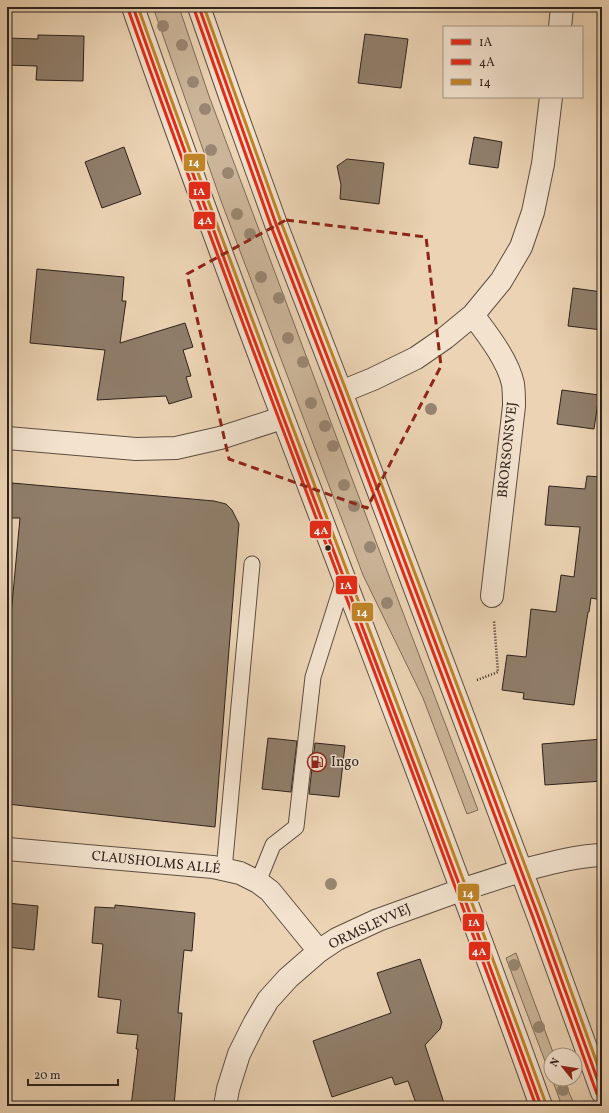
<svg xmlns="http://www.w3.org/2000/svg" width="609" height="1113" font-family="Vollkorn,serif">
  <rect width="100%" height="100%" fill="#ebd3b3"/>
  <filter id="stains"><feTurbulence type="fractalNoise" baseFrequency=".005" numOctaves="4"/><feColorMatrix values="0 0 0 0 .2 0 0 0 0 .09 0 0 0 0 .02 0 0 0 .5 -.17"/></filter>
  <radialGradient id="worn" r=".72"><stop offset=".6" stop-color="#630" stop-opacity="0"/><stop offset="1" stop-color="#630" stop-opacity=".3"/></radialGradient>
  <path fill="#cbb599" stroke="#7c6c5a" d="M153 7H179L209 96 351 476 478 810 467 814 423 698 363 575 221 201Z
    M516 953 554 1055H551V1077L506 958Z
    M552 1079H563L575 1106H562Z"/>
  <path fill="#907e6b" stroke="#2e221c" d="M365 34 408 39 401 88 358 83Z
    M38 35 84 36 83 81 36 80 37 66 7 65V38L38 39Z
    M474 137 502 142 498 168 469 164Z
    M124 147 141 194 102 208 85 162Z
    M347 159 384 163 379 204 340 199 341 185 337 166Z
    M37 269 124 277 122 301H126L120 343 185 323 193 347 183 350 191 376 186 377 192 397 169 404 166 396 97 400 105 350 30 343Z
    M573 288 602 292V330L568 326Z
    M562 390 599 395 594 429 557 424Z
    M587 476 602 477V600L591 598 589 612H588L574 705 523 699 524 693 502 690 507 655 526 657 531 609 556 612 561 575 574 577 580 527 545 525 549 486 585 489Z
    M12 483 214 501 226 504 232 510 239 524 238 535 215 827 7 804V658L20 518H8Z
    M268 738 297 741 291 792 262 789Z
    M602 739V781L545 785 542 744Z
    M315 743 345 746 339 797 309 794Z
    M7 903 38 906 34 950 7 947Z
    M115 905 195 913 192 951 184 950 178 1013H182L174 1106H131L138 1049H136L138 1035 117 1033 121 1000 98 997 103 944 92 943 95 907 115 908Z
    M420 959 442 1022 440 1029 425 1045 445 1106H417L408 1081 395 1085 392 1077 332 1097 313 1041 391 1013 377 973Z"/>
  <g fill="none" stroke-linecap="round" stroke-linejoin="round">
    <defs>
      <path id="service" d="M224 870 252 564
        M258 882 273 845 296 827 313 677 344 579"/>
      <path id="minor" d="M560 27 562 7
        M473 315C487 334 508 360 513 384 514 391 514 399 514 406L492 596
        M341 392 373 379 416 358 445 338 473 315 501 281 521 247 533 212 543 164 551 97
        M7 438 136 449 176 448 220 438 282 418
        M7 849 213 867 240 873 258 882 270 891 319 951
        M520 871C547 864 574 856 602 855"/>
      <path id="tertiary" d="M133 7C261 376 410 738 541 1106
        M199 7 231 99 276 224 341 392 539 918 602 1092
        M225 1106 228 1089 239 1054 254 1024 268 1000 288 978 319 951 337 939 378 920 461 890 520 871"/>
    </defs>
    <use href="#service" stroke="#5d4e42" stroke-width="17"/>
    <use href="#minor" stroke="#5d4e42" stroke-width="24"/>
    <use href="#tertiary" stroke="#5d4e42" stroke-width="24"/>
    <path stroke="#2e221c" stroke-width="2.5" stroke-dasharray="1 2" stroke-linecap="butt" d="M477 680 498 672 494 621"/>
    <use href="#service" stroke="#f2e2ce" stroke-width="15"/>
    <use href="#minor" stroke="#f2e2ce" stroke-width="22"/>
    <use href="#tertiary" stroke="#f2e2ce" stroke-width="22"/>
    <defs>
      <path id="bus-1" d="M133 7C263 375 408 739 541 1106
        M199 7 276 224 341 392 539 918 602 1092"/>
      <path id="bus-2" d="M128 9C259 377 403 739 536 1106
        M194 9 271 226 336 394 534 920 597 1094"/>
      <path id="bus-3" d="M138 7C269 375 413 737 546 1104
        M204 7 281 222 346 390 544 916 602 1077"/>
    </defs>
    <use href="#bus-1" stroke="#f2e2ce" stroke-width="6"/>
    <use href="#bus-2" stroke="#f2e2ce" stroke-width="6"/>
    <use href="#bus-3" stroke="#f2e2ce" stroke-width="6"/>
    <use href="#bus-1" stroke="#e52b18" stroke-width="3"/>
    <use href="#bus-2" stroke="#e52b18" stroke-width="3"/>
    <use href="#bus-3" stroke="#c08428" stroke-width="3"/>
  </g>
  <g fill="#988671">
    <circle cx="163" cy="26" r="6"/>
    <circle cx="182" cy="45" r="6"/>
    <circle cx="193" cy="82" r="6"/>
    <circle cx="205" cy="109" r="6"/>
    <circle cx="211" cy="150" r="6"/>
    <circle cx="228" cy="173" r="6"/>
    <circle cx="237" cy="214" r="6"/>
    <circle cx="250" cy="234" r="6"/>
    <circle cx="261" cy="277" r="6"/>
    <circle cx="279" cy="298" r="6"/>
    <circle cx="288" cy="338" r="6"/>
    <circle cx="303" cy="362" r="6"/>
    <circle cx="311" cy="403" r="6"/>
    <circle cx="431" cy="409" r="6"/>
    <circle cx="325" cy="426" r="6"/>
    <circle cx="333" cy="446" r="6"/>
    <circle cx="344" cy="485" r="6"/>
    <circle cx="354" cy="506" r="6"/>
    <circle cx="370" cy="547" r="6"/>
    <circle cx="387" cy="603" r="6"/>
    <circle cx="331" cy="884" r="6"/>
    <circle cx="514" cy="965" r="6"/>
    <circle cx="539" cy="1027" r="6"/>
    <circle cx="563" cy="1090" r="6"/>
  </g>
  <path fill="none" stroke="#8f2418" stroke-width="3" stroke-dasharray="8 5" stroke-linejoin="round" d="M286 220 426 237 441 366 367 508 229 459 187 274Z"/>
  <defs>
    <symbol id="fuel-ring" viewBox="-11 -11 22 22"><circle r="9.5" fill="#f2e2ce" stroke="#8f2418" stroke-width="1.5"/><path d="M-5.5-6h7V0h2V4h1.3V-2.5L3-4.5l.8-.8L6-3V5H2.5V1h-1V6h-7ZM-4.2-4.7v3.2H.2V-4.7Z" fill="#8f2418"/></symbol>
  </defs>
  <g fill-rule="evenodd">
    <use href="#fuel-ring" x="306" y="751" width="22" height="22"/>
  </g>
  <circle fill="#2e221c" stroke="#f2e2ce" stroke-width="1.5" cx="328" cy="548" r="3.5"/>
  <g text-anchor="middle" dominant-baseline="central" stroke-width="3" stroke-linejoin="round" paint-order="stroke">
    <g font-size="14" fill="#2e221c" stroke="#f2e2ce">
      <text transform="translate(508 450) rotate(-84)">BRORSONSVEJ</text>
      <text transform="translate(156 863) rotate(6)">CLAUSHOLMS ALLÉ</text>
      <text transform="translate(370 927) rotate(-25)">ORMSLEVVEJ</text>
    </g>
    <g font-size="14" fill="#2e221c" stroke="#f2e2ce" text-anchor="start">
      <text x="331" y="762">Ingo</text>
    </g>
  </g>
  <g stroke="#f2e2ce" stroke-width="1.5">
    <rect x="183" y="153" width="23" height="19" rx="4" fill="#c08428"/>
    <rect x="188" y="181" width="23" height="19" rx="4" fill="#e52b18"/>
    <rect x="193" y="211" width="23" height="19" rx="4" fill="#e52b18"/>
    <rect x="309" y="520" width="23" height="19" rx="4" fill="#e52b18"/>
    <rect x="335" y="575" width="23" height="20" rx="4" fill="#e52b18"/>
    <rect x="351" y="602" width="23" height="20" rx="4" fill="#c08428"/>
    <rect x="457" y="883" width="23" height="19" rx="4" fill="#c08428"/>
    <rect x="462" y="913" width="23" height="19" rx="4" fill="#e52b18"/>
    <rect x="468" y="941" width="23" height="20" rx="4" fill="#e52b18"/>
  </g>
  <g font-size="11" text-anchor="middle" font-weight="bold" fill="#fff">
    <text x="194" y="166">14</text>
    <text x="199" y="195">1A</text>
    <text x="205" y="224">4A</text>
    <text x="321" y="534">4A</text>
    <text x="346" y="589">1A</text>
    <text x="362" y="616">14</text>
    <text x="468" y="897">14</text>
    <text x="474" y="926">1A</text>
    <text x="479" y="955">4A</text>
  </g>
  <rect width="609" height="1113" fill="none" stroke="#ebd3b3" stroke-width="24"/>
  <rect x="8" y="8" width="593" height="1097" fill="none" stroke="#2e221c" stroke-width="2"/>
  <rect x="12" y="12" width="585" height="1089" fill="none" stroke="#2e221c"/>
  <rect x="443" y="26" width="140" height="72" fill="#f2e2ce" stroke="#a49587"/>
  <rect x="451" y="39" width="20" height="6" fill="#e52b18" stroke="#a49587"/>
  <text x="479" y="46" font-size="12" fill="#2e221c">1A</text>
  <rect x="451" y="59" width="20" height="6" fill="#e52b18" stroke="#a49587"/>
  <text x="479" y="66" font-size="12" fill="#2e221c">4A</text>
  <rect x="451" y="79" width="20" height="6" fill="#c08428" stroke="#a49587"/>
  <text x="479" y="86" font-size="12" fill="#2e221c">14</text>
  <g transform="translate(563 1067) rotate(300)"><circle r="19" fill="#f2e2ce" stroke="#a49587"/>
  <path d="M0-3L7 15L0 10L-7 15Z" fill="#8f2418"/>
  <text y="-6" font-size="11" font-weight="bold" text-anchor="middle" fill="#2e221c">N</text>
  </g>
  <path d="M28 1079v6h90v-6" fill="none" stroke="#2e221c" stroke-width="2"/>
  <text x="34" y="1079" font-size="12" fill="#2e221c" stroke="#f2e2ce" stroke-width="3" paint-order="stroke">20 m</text>
  <rect width="100%" height="100%" filter="url(#stains)"/>
  <rect width="100%" height="100%" fill="url(#worn)"/>
</svg>
